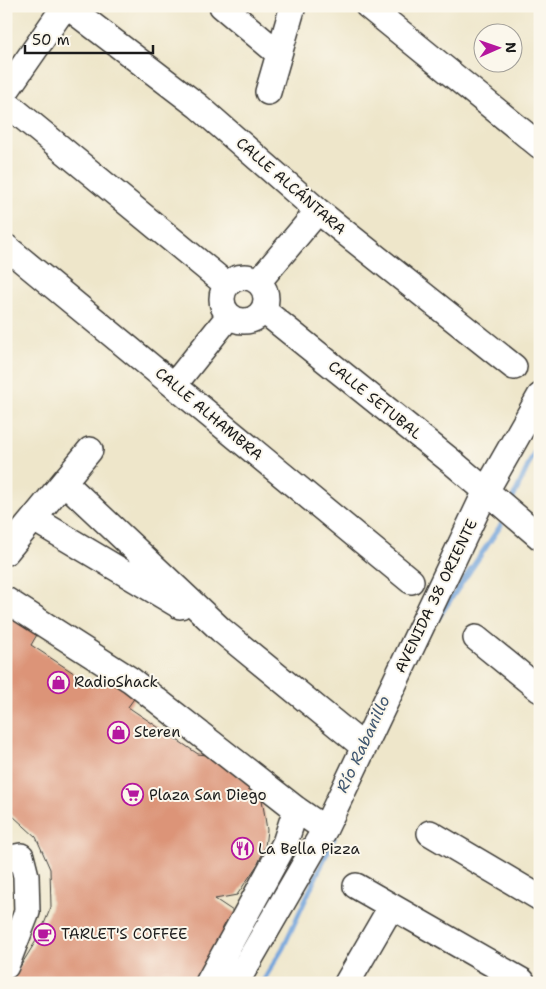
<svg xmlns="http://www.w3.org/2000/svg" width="546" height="989" font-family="'Shantell Sans',sans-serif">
  <rect width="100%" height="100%" fill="#fbf7ec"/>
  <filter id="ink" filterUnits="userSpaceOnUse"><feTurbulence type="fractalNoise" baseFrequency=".02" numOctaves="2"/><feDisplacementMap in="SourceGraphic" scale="10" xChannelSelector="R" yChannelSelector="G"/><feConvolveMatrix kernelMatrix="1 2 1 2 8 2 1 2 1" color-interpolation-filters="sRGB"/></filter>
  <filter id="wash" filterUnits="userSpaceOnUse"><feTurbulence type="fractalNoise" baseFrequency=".0096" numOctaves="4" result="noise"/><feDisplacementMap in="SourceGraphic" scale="20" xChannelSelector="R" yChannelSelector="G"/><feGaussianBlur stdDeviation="1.12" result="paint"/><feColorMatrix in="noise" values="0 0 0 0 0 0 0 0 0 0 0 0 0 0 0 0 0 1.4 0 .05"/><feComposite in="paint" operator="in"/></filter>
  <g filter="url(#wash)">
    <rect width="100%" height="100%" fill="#eee6ca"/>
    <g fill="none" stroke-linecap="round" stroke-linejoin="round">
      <path stroke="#6ea1da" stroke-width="5" d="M513 498 540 440
        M438 618 501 525
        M262 983 283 948 334 838"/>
    </g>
    <g id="blocks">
      <path fill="#dc9478" d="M6 604 42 626 31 645 86 681 110 677 138 693 128 707 198 754 215 756 257 790 262 800 264 811 267 830 265 847 258 864 237 895 215 899 239 915 199 983H10L39 936 51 907 50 869 36 837 13 816 6 812Z"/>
    </g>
  </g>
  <g filter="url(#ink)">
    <use href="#blocks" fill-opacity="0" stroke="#3c3a36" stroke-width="1"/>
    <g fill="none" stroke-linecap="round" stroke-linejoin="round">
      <defs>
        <path id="minor" d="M67 6 198 106 318 211 514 367
          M222 6 279 54
          M368 6 540 146
          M6 91 65 6
          M268 92 293 6
          M6 103 227 285
          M6 247 411 581
          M222 299a22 22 0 1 1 44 0a22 22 0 1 1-44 0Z
          M259 281 318 211
          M263 310 452 462 540 537
          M174 385 229 316
          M64 482 221 630 364 747
          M34 519 180 606
          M6 552 90 450
          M6 600 131 680 296 809 325 829
          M476 638 540 690
          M430 833 540 898
          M6 859 21 856 26 876 27 912 6 966
          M356 886 522 981 520 983
          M208 983 285 843 296 809
          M236 983 325 829 486 491 540 396
          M347 983 391 907"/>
      </defs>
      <use href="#minor" stroke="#3c3a36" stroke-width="28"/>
      <use href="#minor" stroke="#fff" stroke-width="25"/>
    </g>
  </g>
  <defs>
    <symbol id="shop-ring" viewBox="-11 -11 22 22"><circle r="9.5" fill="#fbf7ec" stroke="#b5179e" stroke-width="1.5"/><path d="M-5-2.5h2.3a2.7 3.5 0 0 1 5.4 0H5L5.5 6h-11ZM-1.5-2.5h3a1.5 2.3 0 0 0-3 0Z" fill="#b5179e"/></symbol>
    <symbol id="supermarket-ring" viewBox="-11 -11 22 22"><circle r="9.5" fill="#fbf7ec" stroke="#b5179e" stroke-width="1.5"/><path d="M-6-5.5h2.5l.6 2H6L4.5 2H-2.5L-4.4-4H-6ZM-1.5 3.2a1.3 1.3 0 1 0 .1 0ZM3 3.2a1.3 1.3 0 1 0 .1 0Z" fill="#b5179e"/></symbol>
    <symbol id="restaurant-ring" viewBox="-11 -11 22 22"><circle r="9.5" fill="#fbf7ec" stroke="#b5179e" stroke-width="1.5"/><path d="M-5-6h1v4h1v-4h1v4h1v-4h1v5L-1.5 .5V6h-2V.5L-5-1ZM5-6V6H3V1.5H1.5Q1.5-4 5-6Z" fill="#b5179e"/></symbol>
    <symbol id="cafe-ring" viewBox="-11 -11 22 22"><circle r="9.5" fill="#fbf7ec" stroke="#b5179e" stroke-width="1.5"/><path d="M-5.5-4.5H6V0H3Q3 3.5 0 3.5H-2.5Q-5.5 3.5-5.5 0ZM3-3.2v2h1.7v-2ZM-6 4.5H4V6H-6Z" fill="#b5179e"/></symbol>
  </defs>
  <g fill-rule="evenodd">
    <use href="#shop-ring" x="46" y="670" width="25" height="25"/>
    <use href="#shop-ring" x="106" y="720" width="25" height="25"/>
    <use href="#supermarket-ring" x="120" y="782" width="25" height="25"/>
    <use href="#restaurant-ring" x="230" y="836" width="25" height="25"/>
    <use href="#cafe-ring" x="32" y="922" width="25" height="25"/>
  </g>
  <g text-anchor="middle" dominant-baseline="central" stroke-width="4" stroke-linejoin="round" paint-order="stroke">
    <g font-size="15" fill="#1c1c1c" stroke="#fbf7ec">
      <text transform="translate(291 186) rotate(41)">CALLE ALCÁNTARA</text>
      <text transform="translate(375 400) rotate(39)">CALLE SETUBAL</text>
      <text transform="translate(209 414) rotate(40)">CALLE ALHAMBRA</text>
      <text transform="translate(436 596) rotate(-64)">AVENIDA 38 ORIENTE</text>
    </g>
    <g font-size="15" fill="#1c1c1c" stroke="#fbf7ec" text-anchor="start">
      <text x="74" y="682">RadioShack</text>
      <text x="134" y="732">Steren</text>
      <text x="149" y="795">Plaza San Diego</text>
      <text x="258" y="849">La Bella Pizza</text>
      <text x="61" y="934">TARLET'S COFFEE</text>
    </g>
    <g font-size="16" font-style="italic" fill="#415871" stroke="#fbf7ec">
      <text transform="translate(363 744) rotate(-65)">Río Rabanillo</text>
    </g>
  </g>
  <rect width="546" height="989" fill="none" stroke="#fbf7ec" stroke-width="25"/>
  <g transform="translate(498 48) rotate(88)"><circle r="24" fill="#fbf7ec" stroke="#a29f99"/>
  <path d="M0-4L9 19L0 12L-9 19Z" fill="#b5179e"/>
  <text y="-8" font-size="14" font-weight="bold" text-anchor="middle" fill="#1c1c1c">N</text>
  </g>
  <path d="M25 45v8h128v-8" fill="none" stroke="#1c1c1c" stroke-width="2.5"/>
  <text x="32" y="45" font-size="15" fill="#1c1c1c" stroke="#fbf7ec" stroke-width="4" paint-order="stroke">50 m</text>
</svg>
